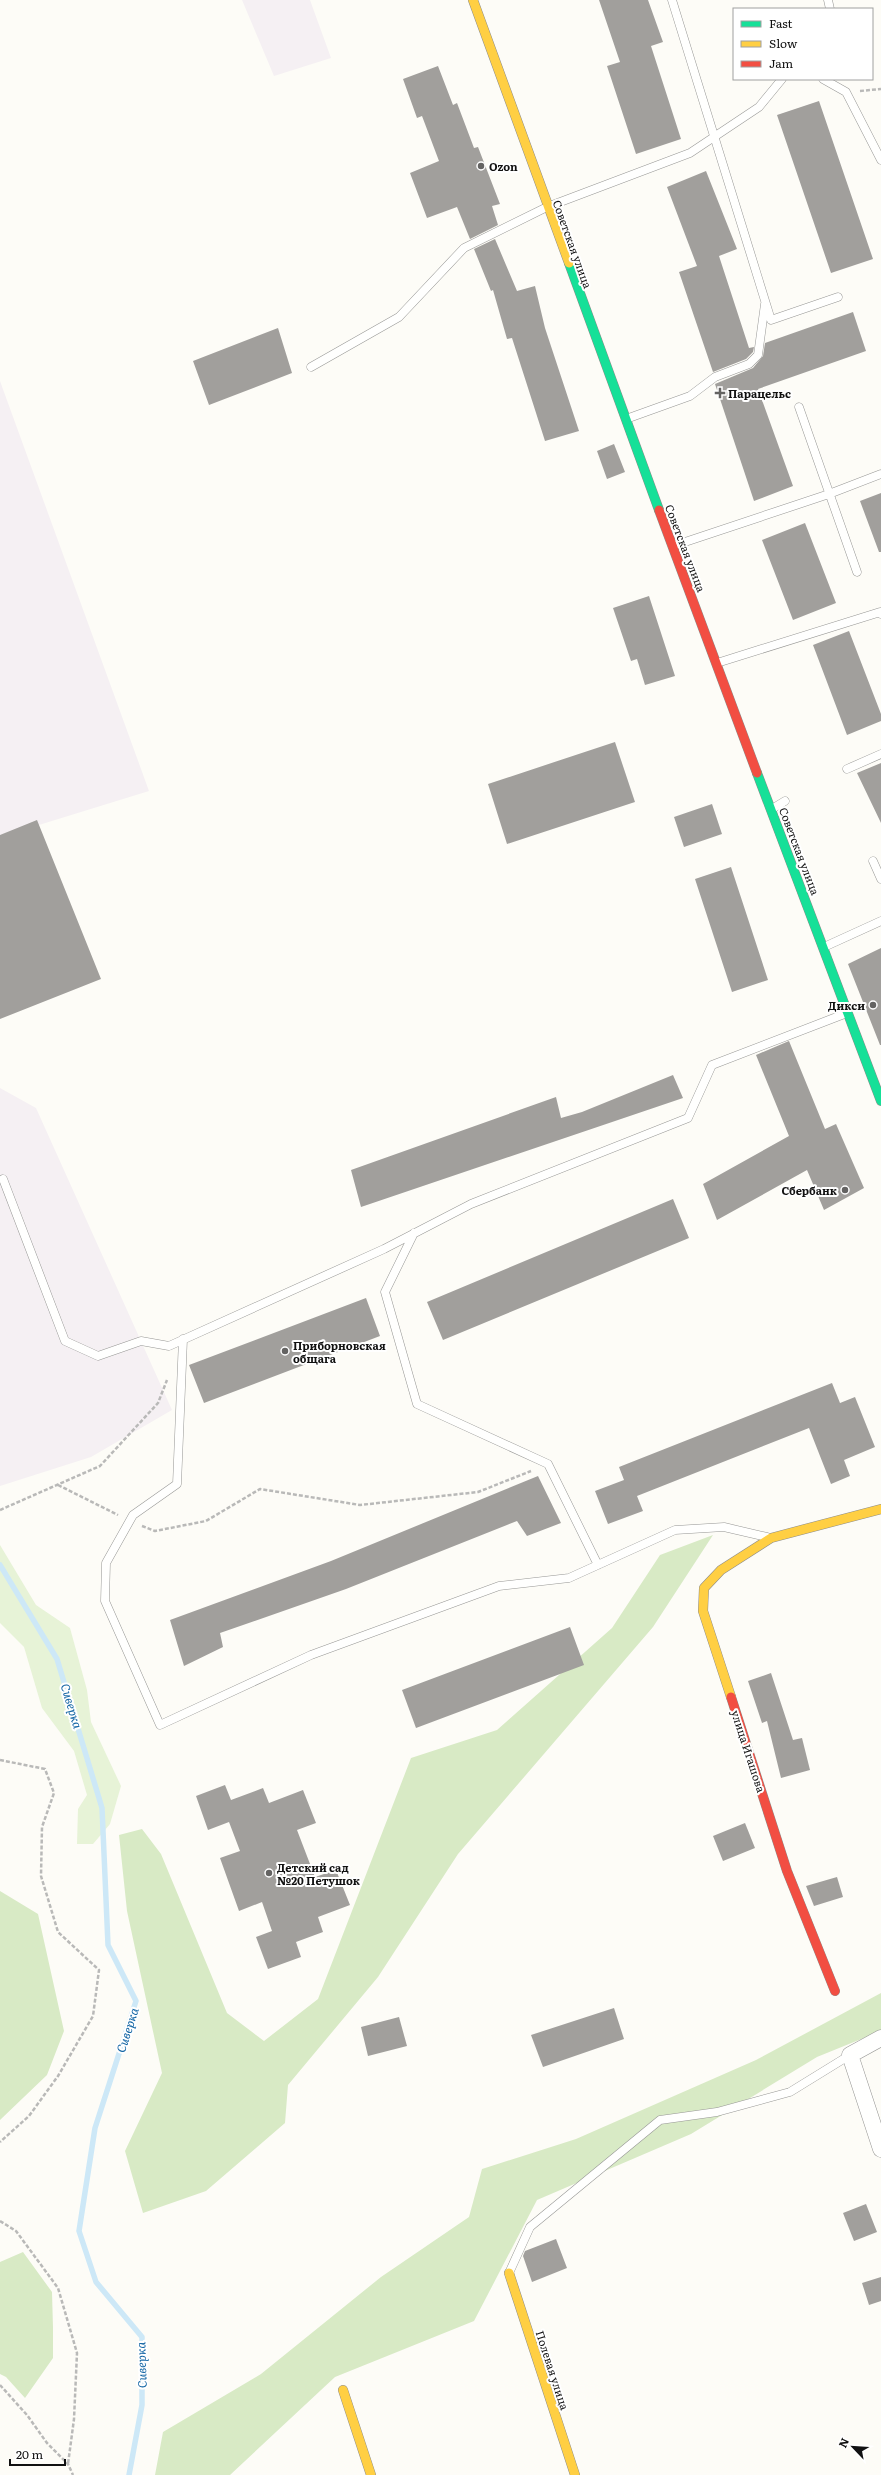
<svg xmlns="http://www.w3.org/2000/svg" width="881" height="2475" font-family="Literata,serif">
  <rect width="100%" height="100%" fill="#fdfcf7"/>
  <path fill="#f5f0f3" d="M242 0H310L331 58 274 76Z
    M0 381 149 791 0 837Z
    M0 1088 36 1108 172 1410 91 1457 0 1486Z"/>
  <path fill="#e7f3d7" d="M0 1545 36 1605 70 1628 87 1690 91 1722 121 1786 110 1824 93 1844H77L78 1809 87 1795 74 1751 42 1708 24 1647 0 1623Z"/>
  <path fill="#d8eac5" d="M713 1535 653 1627 458 1854 378 1977 288 2085 285 2123 206 2191 143 2213 125 2151 162 2073 127 1911 119 1835 142 1829 161 1854 227 2013 264 2041 318 1999 411 1758 497 1730 612 1628 660 1555Z
    M0 1891 38 1914 64 2031 47 2075 0 2120Z
    M881 1993V2031L817 2057 691 2134 537 2200 474 2321 335 2377 230 2475H155L163 2432 261 2374 381 2277 469 2217 482 2169 576 2139 756 2060Z
    M23 2252 52 2292 53 2328V2358L25 2398 6 2377 0 2374V2262Z"/>
  <g fill="none" stroke-linecap="round" stroke-linejoin="round">
    <path stroke="#cde8f7" stroke-width="5.5" d="M0 1565 57 1659 102 1808 108 1945 136 2001 95 2128 79 2231 96 2282 142 2337V2405L129 2475"/>
  </g>
  <path fill="#a19f9c" d="M599 0H648L663 42 651 46 681 139 636 154 607 66 620 62Z
    M438 66 453 105 457 103 474 148 478 147 500 204 492 206 498 225 470 239 457 207 427 218 410 173 439 161 422 116 417 118 403 79Z
    M819 101 873 259 831 273 777 115Z
    M706 171 737 249 719 256 749 348 754 347 753 352 746 359 713 372 679 272 697 266 667 187Z
    M495 239 517 291 535 286 545 328 579 431 545 441 512 338 507 339 493 290 491 291 474 249Z
    M853 312 866 351 758 389 793 486 754 501 715 384 753 368 763 356 765 343Z
    M278 328 292 373 209 405 193 361Z
    M614 444 625 472 607 479 597 451Z
    M881 493V552H879L860 501Z
    M805 523 836 603 793 620 762 540Z
    M649 596 675 676 645 685 637 659 631 661 613 608Z
    M849 631 881 714V721L847 735 813 645Z
    M615 742 635 802 507 844 488 784Z
    M881 763V823L857 773Z
    M712 804 722 834 684 847 674 817Z
    M37 820 101 979 0 1019V835Z
    M731 867 768 980 732 992 695 879Z
    M881 948V1045H880L848 964Z
    M789 1041 825 1129 836 1124 864 1188 824 1210 807 1170 717 1220 703 1184 789 1136 756 1055Z
    M673 1075 683 1098 361 1207 351 1170 556 1097 561 1118 582 1112Z
    M673 1199 689 1238 443 1340 427 1302Z
    M366 1298 380 1336 204 1403 189 1365Z
    M832 1383 840 1403 855 1397 875 1447 844 1460 850 1476 831 1484 809 1428 637 1496 643 1511 608 1524 595 1491 624 1480 619 1467Z
    M538 1476 561 1523 527 1536 517 1521 346 1589 220 1633 223 1647 184 1666 170 1620 331 1561Z
    M570 1627 584 1665 416 1728 402 1690Z
    M771 1673 793 1740 802 1738 810 1770 781 1778 767 1721 762 1723 748 1681Z
    M225 1785 231 1800 263 1788 269 1803 303 1790 316 1823 297 1830 315 1877 336 1870 350 1905 318 1917 323 1932 296 1942 301 1957 268 1969 256 1937 272 1931 262 1902 239 1911 220 1858 240 1851 229 1822 208 1830 196 1796Z
    M745 1823 755 1848 723 1861 713 1836Z
    M837 1877 843 1897 814 1906 806 1886Z
    M614 2008 624 2039 543 2067 531 2035Z
    M399 2017 407 2046 368 2056 361 2027Z
    M866 2204 877 2232 854 2241 843 2213Z
    M556 2239 567 2268 532 2282 523 2256 525 2251Z
    M881 2277V2301L869 2305 862 2283Z"/>
  <g fill="none" stroke-linecap="round" stroke-linejoin="round">
    <defs>
      <path id="lane" d="M672 0 771 320 838 297
        M828 0 830 9
        M823 79 846 92 881 160
        M311 367 399 317 464 248 547 207 690 153 759 107 782 79
        M799 407 857 572
        M626 419 690 396 715 377 749 364 758 355 765 304
        M673 546 829 494 881 474
        M717 663 880 612 881 614
        M847 769 881 754
        M772 809 785 801
        M873 861 881 879
        M824 947 881 921
        M3 1179 65 1341 98 1356 141 1341 169 1346 384 1249 471 1204 688 1118 712 1065 847 1013
        M414 1233 385 1292 417 1404 548 1464 598 1565
        M183 1339 177 1484 133 1515 106 1563 105 1601 160 1725 311 1655 499 1586 569 1578 675 1530 724 1527 767 1537
        M509 2273 530 2227 660 2120 717 2112 790 2092 850 2055"/>
      <path id="street" d="M881 2038 850 2055 881 2149"/>
      <path id="fast" d="M569 263 659 510
        M757 773 881 1101"/>
      <path id="slow" d="M473 0 569 263
        M731 1697 703 1611 704 1588 721 1570 771 1538 881 1509
        M509 2273 575 2475
        M343 2390 371 2475"/>
      <path id="jam" d="M659 510 757 773
        M731 1697 787 1871 835 1991"/>
    </defs>
    <use href="#lane" stroke="#979795" stroke-width="9"/>
    <use href="#street" stroke="#979795" stroke-width="17"/>
    <use href="#fast" stroke="#8e8d8b" stroke-width="10"/>
    <use href="#slow" stroke="#8e8d8b" stroke-width="10"/>
    <use href="#jam" stroke="#8e8d8b" stroke-width="10"/>
    <path stroke="#b9b9b8" stroke-width="2.5" stroke-dasharray="4 2" stroke-linecap="butt" d="M860 91 881 89
      M58 1485 118 1515
      M0 1510 100 1466 158 1403 167 1380
      M142 1526 155 1531 206 1521 260 1489 360 1505 478 1492 531 1471
      M0 1760 45 1769 54 1793 42 1827 41 1876 58 1932 99 1970 93 2016 58 2076 29 2116 0 2142
      M0 2221 16 2231 58 2288 77 2353 74 2419 68 2464
      M0 2385 27 2415 47 2443 68 2464 73 2475"/>
    <use href="#lane" stroke="#fffffe" stroke-width="8"/>
    <use href="#street" stroke="#fffffe" stroke-width="16"/>
    <use href="#fast" stroke="#16e098" stroke-width="9"/>
    <use href="#slow" stroke="#ffcf43" stroke-width="9"/>
    <use href="#jam" stroke="#f24e42" stroke-width="9"/>
  </g>
  <g fill="#646362" stroke="#fff" stroke-width="1.5">
    <circle cx="481" cy="166" r="4"/>
    <path d="M718 387h4v4h4v4h-4v4h-4v-4h-4v-4h4z"/>
    <circle cx="873" cy="1005" r="4"/>
    <circle cx="845" cy="1190" r="4"/>
    <circle cx="285" cy="1351" r="4"/>
    <circle cx="269" cy="1873" r="4"/>
  </g>
  <g text-anchor="middle" dominant-baseline="central" stroke-width="4" stroke-linejoin="round" paint-order="stroke">
    <g font-size="11" font-weight="bold" fill="#111" stroke="#fff" text-anchor="start">
      <text x="489" y="166">Ozon</text>
      <text x="728" y="393">Парацельс</text>
      <text x="865" y="1005" text-anchor="end">Дикси</text>
      <text x="837" y="1190" text-anchor="end">Сбербанк</text>
      <text x="293" y="1345">Приборновская<tspan x="293" dy="13">общага</tspan></text>
      <text x="277" y="1867">Детский сад<tspan x="277" dy="13">№20 Петушок</tspan></text>
    </g>
    <g font-size="11" fill="#111" stroke="#fff">
      <text transform="translate(573 244) rotate(70)">Советская улица</text>
      <text transform="translate(686 548) rotate(69)">Советская улица</text>
      <text transform="translate(800 851) rotate(69)">Советская улица</text>
      <text transform="translate(749 1751) rotate(72)">улица Игашова</text>
      <text transform="translate(553 2370) rotate(72)">Полевая улица</text>
    </g>
    <g font-size="12" font-style="italic" fill="#1768a6" stroke="#fff">
      <text transform="translate(72 1706) rotate(73)">Сиверка</text>
      <text transform="translate(127 2030) rotate(-72)">Сиверка</text>
      <text transform="translate(141 2365) rotate(-92)">Сиверка</text>
    </g>
  </g>
  <rect x="733" y="8" width="140" height="72" fill="#ffffff" stroke="#a0a0a0"/>
  <rect x="741" y="21" width="20" height="6" fill="#16e098" stroke="#a0a0a0"/>
  <text x="769" y="28" font-size="12" fill="#111111">Fast</text>
  <rect x="741" y="41" width="20" height="6" fill="#ffcf43" stroke="#a0a0a0"/>
  <text x="769" y="48" font-size="12" fill="#111111">Slow</text>
  <rect x="741" y="61" width="20" height="6" fill="#f24e42" stroke="#a0a0a0"/>
  <text x="769" y="68" font-size="12" fill="#111111">Jam</text>
  <g transform="translate(853 2447) rotate(295)" stroke="#ffffff" stroke-width="3" paint-order="stroke">
  <path d="M0-3L7 15L0 10L-7 15Z" fill="#111111"/>
  <text y="-6" font-size="11" font-weight="bold" text-anchor="middle" fill="#111111">N</text>
  </g>
  <path d="M10 2459v6h55v-6" fill="none" stroke="#111111" stroke-width="2"/>
  <text x="16" y="2459" font-size="12" fill="#111111" stroke="#ffffff" stroke-width="3" paint-order="stroke">20 m</text>
</svg>
